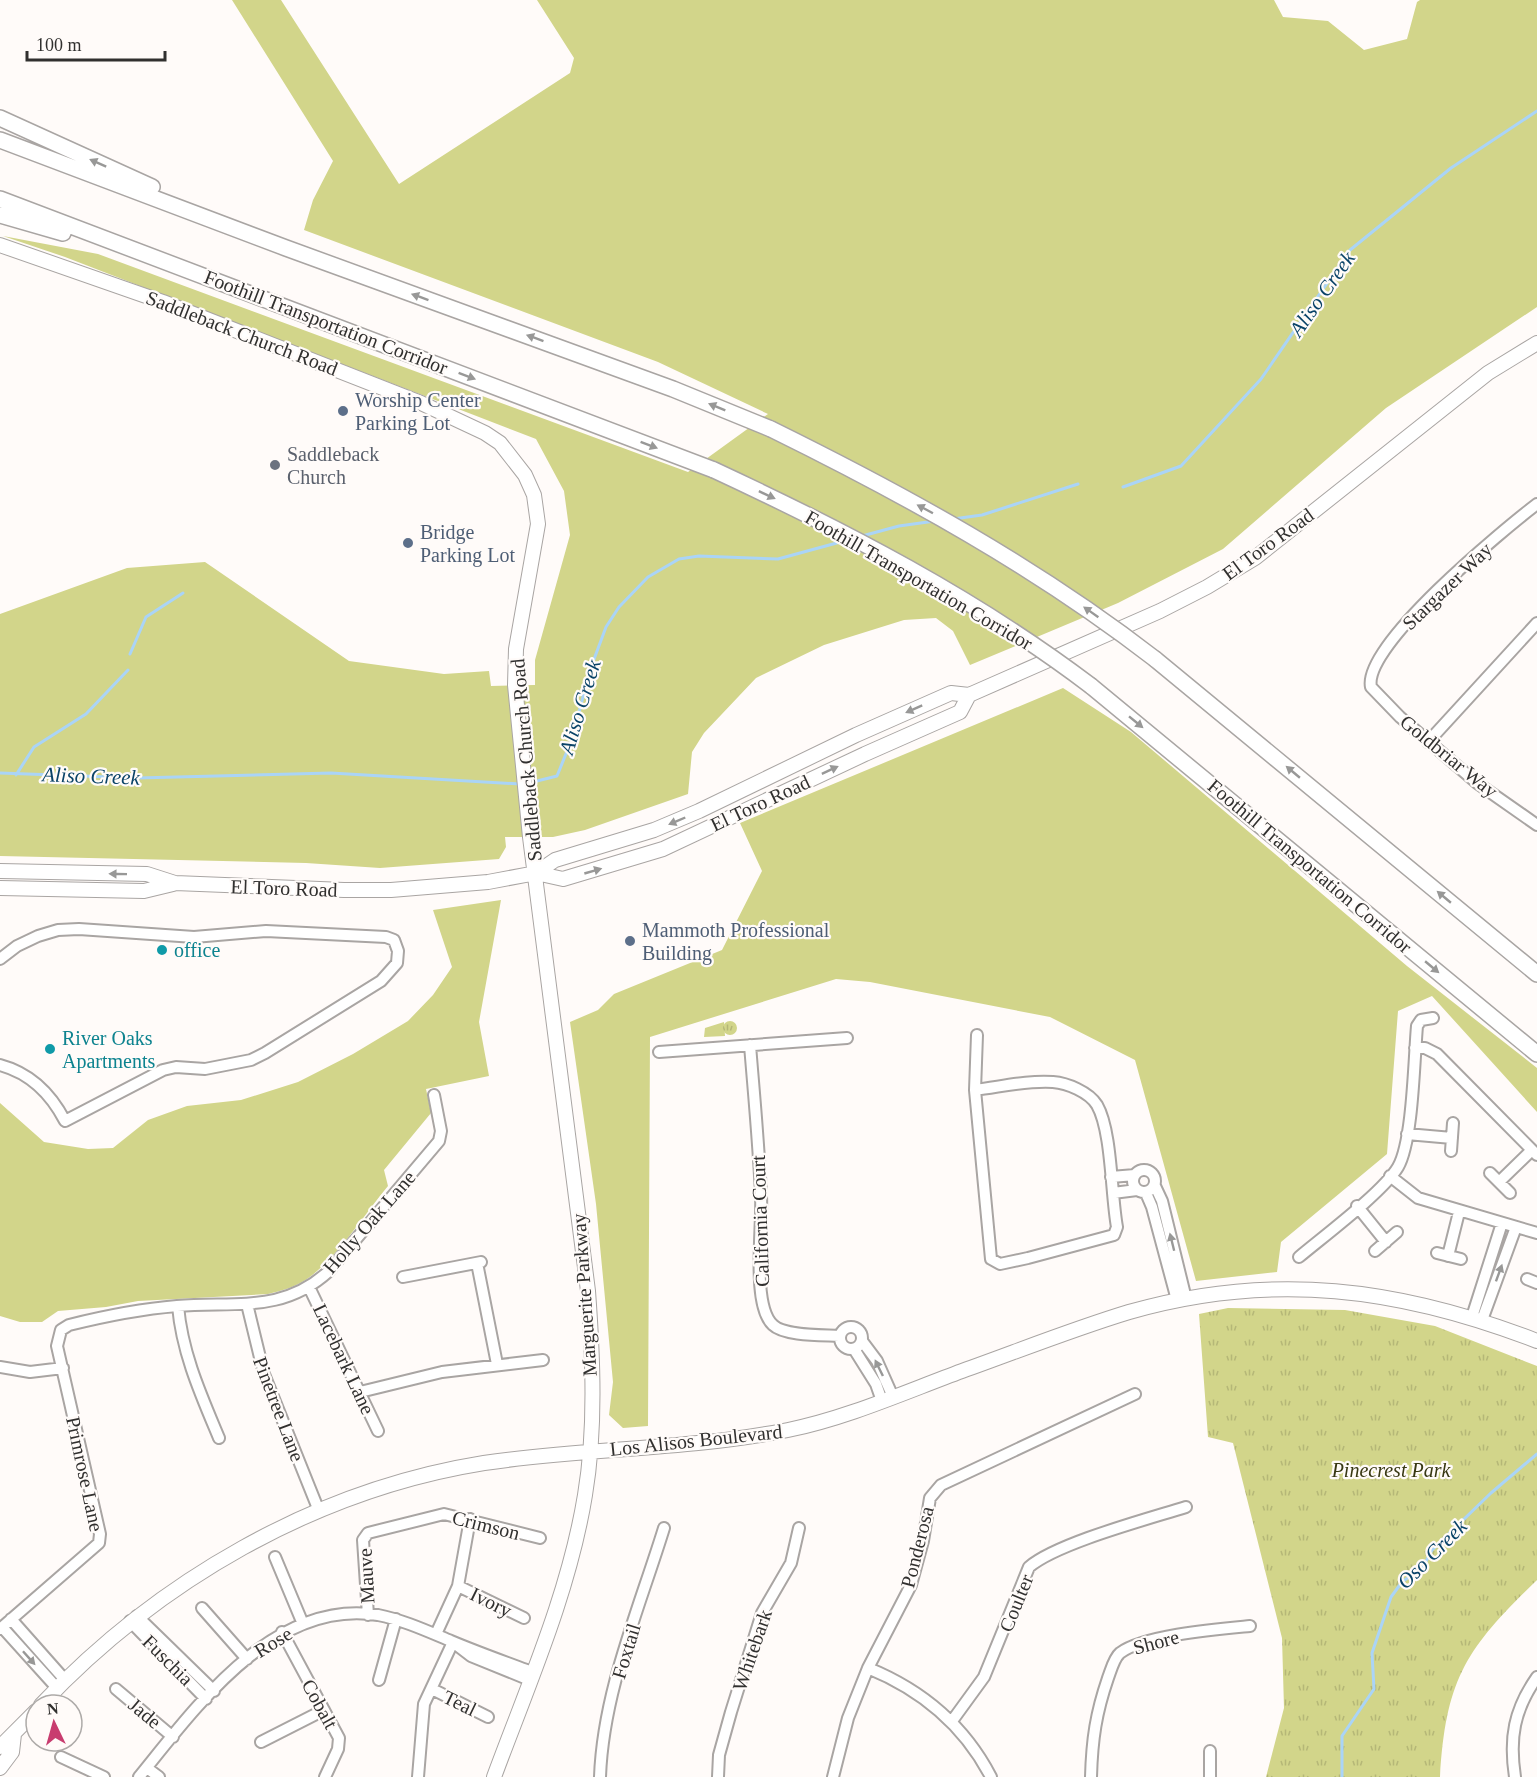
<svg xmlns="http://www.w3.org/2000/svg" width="1537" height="1777" font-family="'Times New Roman',serif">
  <defs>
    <pattern id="park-tufts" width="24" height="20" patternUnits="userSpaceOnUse" patternTransform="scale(1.5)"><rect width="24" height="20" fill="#d2d58a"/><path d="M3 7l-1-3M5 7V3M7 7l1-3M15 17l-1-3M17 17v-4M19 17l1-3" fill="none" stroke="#b5b777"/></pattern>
  </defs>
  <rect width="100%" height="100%" fill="#fffbf9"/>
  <path fill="#d2d58a" d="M232 0H281L399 184 570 73 574 58 537 0H1274L1283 17 1328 21 1364 50 1407 39 1417 2 1420 0H1537V307L1386 408 1223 549 1118 603 970 665 953 631 936 618 904 620 824 645 756 678 704 733 692 752 688 794 585 830 553 837H505L506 847 499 859 380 868 306 863 0 856V614L127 568 205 562 349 661 444 674 489 671 491 686 535 685V660L570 535 564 491 536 439 65 257 3 236 98 254 688 472 768 414 658 362 304 230 313 200 333 161Z
    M1063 688 1131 732 1407 966 1537 1068V1112L1432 996 1398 1011 1387 1154 1281 1242 1277 1272 1196 1281 1135 1060 1050 1017 870 982 836 979 650 1037 648 1426 623 1428 609 1415 613 1382 596 1204 570 1022 598 1010 614 994 722 950 762 871 740 823Z
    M501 900 479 1022 489 1076 426 1089 431 1113 384 1170 388 1186C363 1216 339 1256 307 1279 295 1287 281 1291 268 1294L138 1301 106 1307 58 1311 42 1322H20L0 1316V1103L44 1142 88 1149 113 1148 148 1120 187 1106 241 1100 298 1082 353 1054 408 1021 433 995 452 967 433 910Z
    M724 1022 725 1036 704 1037 705 1028Z"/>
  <path fill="url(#park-tufts)" d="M723 1028a7 7 0 1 1 14 0a7 7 0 1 1-14 0Z
    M1228 1308 1345 1310 1435 1326 1537 1366V1580C1467 1648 1446 1677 1440 1777H1266L1284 1708 1282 1638 1233 1443 1208 1437 1199 1314Z"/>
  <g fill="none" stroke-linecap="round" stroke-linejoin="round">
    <path stroke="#aad4f7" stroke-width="3" d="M1123 487 1181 466 1261 379 1350 250 1451 168 1537 111
      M953 519 982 515 1078 484
      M862 536 899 526 935 521
      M130 654 146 617 183 593
      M0 773 137 778 331 773 520 784
      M16 775 34 747 86 714 128 670
      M529 783 557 776 572 739 590 670 606 627 619 607 648 577 679 559 699 556 778 559 844 541
      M1342 1777V1736L1374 1689 1372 1653 1391 1597 1402 1582 1423 1567 1432 1550 1491 1493 1537 1454"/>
    <defs>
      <path id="minor" d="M1537 504C1503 530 1362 646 1371 687L1400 717 1477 783 1537 825
        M1428 742 1537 623
        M0 959 17 946 38 936 58 930 79 929 194 937 266 931 386 937 394 940 398 951 397 963 381 981 265 1053 251 1060 205 1069 176 1067 163 1070 65 1121C51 1094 30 1073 0 1065
        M750 1045C754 1095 759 1146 761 1196 763 1225 751 1305 773 1325 784 1336 824 1335 839 1336
        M1415 1048H1425L1437 1054 1537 1155
        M659 1052 847 1038
        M975 1090C1000 1087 1028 1080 1053 1082 1067 1083 1089 1092 1097 1105 1112 1131 1111 1195 1117 1227L1114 1235 1028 1258 1000 1264 991 1259 975 1090 977 1035
        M1407 1134 1452 1138
        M1451 1151 1453 1123
        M1133 1181a11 11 0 1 1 22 0a11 11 0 1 1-22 0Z
        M1490 1173 1510 1193
        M1390 1176 1418 1198 1537 1233
        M1111 1177 1135 1175
        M1499 1182 1532 1150
        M1155 1186 1162 1201 1186 1299
        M1113 1193 1137 1190
        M1146 1193 1152 1207 1177 1300
        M1357 1206 1386 1242
        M1375 1251 1397 1232
        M1437 1253 1461 1259
        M1448 1256 1459 1212
        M1299 1257C1324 1236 1383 1192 1398 1167 1413 1141 1414 1059 1417 1026L1421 1020 1433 1018
        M477 1263 497 1364
        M403 1277 481 1262
        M1527 1279 1537 1283
        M309 1287 378 1431
        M247 1304 264 1374 319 1511
        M178 1306C182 1353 201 1395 219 1438
        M1472 1317 1502 1223
        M1482 1320 1516 1227
        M840 1338a11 11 0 1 1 22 0a11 11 0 1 1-22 0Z
        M862 1341 877 1361 893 1397
        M854 1349 876 1384 882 1401
        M0 1367 30 1372 63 1368
        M360 1392 442 1372 543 1360
        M275 1557 303 1624
        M458 1586 524 1618
        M202 1608 247 1659
        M368 1615 363 1540 368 1533 444 1514 540 1538
        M137 1616 214 1691
        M11 1619 65 1680
        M130 1621 206 1699
        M2 1627 57 1688
        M0 1629 99 1543 100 1534 57 1346 61 1330 69 1325C105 1316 140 1309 177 1306 235 1301 282 1314 329 1271L439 1141 441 1131 434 1095
        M282 1632 339 1738 338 1749 325 1777
        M436 1634 458 1586 470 1519
        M458 1646 471 1656 530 1680
        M868 1668C922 1690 964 1725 991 1777
        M379 1680 396 1619
        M116 1689 173 1737
        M432 1689 488 1717
        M952 1721 984 1677 1029 1567C1057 1543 1148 1519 1186 1507
        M261 1742 324 1710
        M61 1757 104 1777
        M147 1768 159 1777
        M139 1777C196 1707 274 1598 378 1615 403 1620 427 1631 451 1641 477 1652 505 1662 532 1672
        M418 1777 424 1704 453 1642
        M600 1777C603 1692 639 1609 664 1528
        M718 1777 719 1755 731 1712 762 1613 791 1563 799 1528
        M833 1777 848 1718 868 1668 911 1585 923 1541 930 1498 941 1485 1135 1394
        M1091 1777C1092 1739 1096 1713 1108 1678 1111 1670 1114 1658 1120 1653 1144 1635 1219 1629 1250 1626
        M1210 1777V1751
        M1515 1777C1509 1738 1514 1710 1537 1677"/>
      <path id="major" d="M0 245 163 302 421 403 485 433 500 443 525 475 534 495 538 524 516 649 515 685 530 837 588 1291C593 1358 596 1429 585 1495 569 1593 528 1685 494 1777
        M0 871 147 874 175 883 344 890H391L488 882 536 873 563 879 663 849 865 754 960 712 969 695
        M536 873 555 860 654 830 699 811 856 735 951 693 969 695 1160 611 1207 587 1255 558 1488 373 1537 343
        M0 888 144 891 173 884
        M41 1705C158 1581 315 1490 484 1463 585 1448 688 1450 788 1430 847 1418 905 1392 962 1371 1018 1351 1073 1329 1129 1312 1272 1271 1400 1288 1537 1341
        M0 1747 36 1711
        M0 1768 12 1752 14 1734"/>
      <path id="highway" d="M0 118 152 187
        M0 140 286 248 673 389 771 429
        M0 199 714 470
        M0 215 63 233
        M1155 659 1537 974
        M1091 686 1537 1054"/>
    </defs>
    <use href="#minor" stroke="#a9a5a3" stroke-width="14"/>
    <use href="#major" stroke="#a9a5a3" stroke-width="16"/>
    <use href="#highway" stroke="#a9a5a3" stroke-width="18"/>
    <use href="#minor" stroke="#fff" stroke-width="10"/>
    <use href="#major" stroke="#fff" stroke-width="14"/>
    <use href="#highway" stroke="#fff" stroke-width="15"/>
    <defs>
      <path id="highway-bridge" d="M771 429C905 495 1036 567 1155 659
        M714 470C845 531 975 598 1091 686"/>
    </defs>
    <use href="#highway-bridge" stroke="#a9a5a3" stroke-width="18" stroke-linecap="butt"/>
    <use href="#highway-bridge" stroke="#fff" stroke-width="15"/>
  </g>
  <defs><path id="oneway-solid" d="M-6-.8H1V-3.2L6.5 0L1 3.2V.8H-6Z" transform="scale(1.5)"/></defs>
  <g fill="#989897">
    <use href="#oneway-solid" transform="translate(98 163) rotate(-156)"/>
    <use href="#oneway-solid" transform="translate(420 297) rotate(-160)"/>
    <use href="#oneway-solid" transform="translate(535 338) rotate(-160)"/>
    <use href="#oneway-solid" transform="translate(467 376) rotate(21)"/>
    <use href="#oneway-solid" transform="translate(717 407) rotate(-158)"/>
    <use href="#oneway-solid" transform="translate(649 445) rotate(21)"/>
    <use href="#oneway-solid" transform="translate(767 495) rotate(25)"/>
    <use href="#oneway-solid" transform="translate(925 509) rotate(-152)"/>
    <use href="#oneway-solid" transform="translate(1091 612) rotate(-145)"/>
    <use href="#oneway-solid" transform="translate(914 709) rotate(156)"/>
    <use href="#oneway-solid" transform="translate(1136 722) rotate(39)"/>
    <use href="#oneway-solid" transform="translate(830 770) rotate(-25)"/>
    <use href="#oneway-solid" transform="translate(1293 772) rotate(-140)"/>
    <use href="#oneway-solid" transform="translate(677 821) rotate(157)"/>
    <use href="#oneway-solid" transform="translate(593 871) rotate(-16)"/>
    <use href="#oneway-solid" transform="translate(118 874) rotate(-179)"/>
    <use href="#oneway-solid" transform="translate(1444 897) rotate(-140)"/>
    <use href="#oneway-solid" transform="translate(1432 967) rotate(40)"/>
    <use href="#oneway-solid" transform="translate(1172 1242) rotate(-104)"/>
    <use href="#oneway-solid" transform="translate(1499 1273) rotate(-70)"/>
    <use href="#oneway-solid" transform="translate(879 1368) rotate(-116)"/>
    <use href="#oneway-solid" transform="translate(29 1658) rotate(48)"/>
  </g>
  <g fill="#5c6f8a" stroke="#fffbf9" stroke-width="2">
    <circle cx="343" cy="411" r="6"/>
    <circle cx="408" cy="543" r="6"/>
    <circle cx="630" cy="941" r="6"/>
  </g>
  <circle fill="#6b7280" stroke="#fffbf9" stroke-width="2" cx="275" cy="465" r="6"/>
  <g fill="#0f9aa8" stroke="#fffbf9" stroke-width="2">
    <circle cx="162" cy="950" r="6"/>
    <circle cx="50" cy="1049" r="6"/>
  </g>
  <g text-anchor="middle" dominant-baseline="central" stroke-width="4.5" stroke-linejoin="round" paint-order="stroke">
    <g font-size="20" fill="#31302f" stroke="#fffbf9">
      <text transform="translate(326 322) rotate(21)">Foothill Transportation Corridor</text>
      <text transform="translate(242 333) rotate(21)">Saddleback Church Road</text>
      <text transform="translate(1268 544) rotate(-36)">El Toro Road</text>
      <text transform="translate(919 580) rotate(30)">Foothill Transportation Corridor</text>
      <text transform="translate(1447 586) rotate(-44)">Stargazer Way</text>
      <text transform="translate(1449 756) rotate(39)">Goldbriar Way</text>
      <text transform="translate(526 760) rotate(-95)">Saddleback Church Road</text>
      <text transform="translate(760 803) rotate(-25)">El Toro Road</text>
      <text transform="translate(1310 866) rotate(40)">Foothill Transportation Corridor</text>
      <text transform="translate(284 888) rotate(2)">El Toro Road</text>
      <text transform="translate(760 1221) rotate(-92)">California Court</text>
      <text transform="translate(369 1222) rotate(-49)">Holly Oak Lane</text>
      <text transform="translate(584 1295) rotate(-94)">Marguerite Parkway</text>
      <text transform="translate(344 1359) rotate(65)">Lacebark Lane</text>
      <text transform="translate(279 1409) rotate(69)">Pinetree Lane</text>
      <text transform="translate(696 1440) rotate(-6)">Los Alisos Boulevard</text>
      <text transform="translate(85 1474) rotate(78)">Primrose Lane</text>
      <text transform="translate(486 1525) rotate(14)">Crimson</text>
      <text transform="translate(917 1547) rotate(-76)">Ponderosa</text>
      <text transform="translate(366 1576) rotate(-93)">Mauve</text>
      <text transform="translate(491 1602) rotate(26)">Ivory</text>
      <text transform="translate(1016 1603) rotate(-68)">Coulter</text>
      <text transform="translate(273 1642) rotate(-32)">Rose</text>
      <text transform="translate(1156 1642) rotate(-15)">Shore</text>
      <text transform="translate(752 1650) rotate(-71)">Whitebark</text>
      <text transform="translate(626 1651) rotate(-73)">Foxtail</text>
      <text transform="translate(168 1660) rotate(45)">Fuschia</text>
      <text transform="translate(460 1703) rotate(26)">Teal</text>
      <text transform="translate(320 1704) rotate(61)">Cobalt</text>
      <text transform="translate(145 1713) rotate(40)">Jade</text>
    </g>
    <g font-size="20" fill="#4e5e75" stroke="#fffbf9" text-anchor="start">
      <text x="355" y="400">Worship Center<tspan x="355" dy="23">Parking Lot</tspan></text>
      <text x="420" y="532">Bridge<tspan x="420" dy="23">Parking Lot</tspan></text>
      <text x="642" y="930">Mammoth Professional<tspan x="642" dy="23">Building</tspan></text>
    </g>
    <g font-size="20" fill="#5b616d" stroke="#fffbf9" text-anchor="start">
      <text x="287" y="454">Saddleback<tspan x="287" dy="23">Church</tspan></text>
    </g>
    <g font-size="20" fill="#0d838f" stroke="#fffbf9" text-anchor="start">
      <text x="174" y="950">office</text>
      <text x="62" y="1038">River Oaks<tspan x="62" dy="23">Apartments</tspan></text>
    </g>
    <g font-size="20" font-style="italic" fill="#383813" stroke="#fffbf9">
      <text x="1391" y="1470">Pinecrest Park</text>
    </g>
    <g font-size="21" font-style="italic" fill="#0a4368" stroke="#fffbf9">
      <text transform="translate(1322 294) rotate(-55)">Aliso Creek</text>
      <text transform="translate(580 707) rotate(-73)">Aliso Creek</text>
      <text transform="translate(91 776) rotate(2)">Aliso Creek</text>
      <text transform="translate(1432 1554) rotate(-45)">Oso Creek</text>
    </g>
  </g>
  <g transform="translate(54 1723) rotate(355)"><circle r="28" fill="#fffbf9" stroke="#adaaa8" stroke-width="1.5"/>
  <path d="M0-4.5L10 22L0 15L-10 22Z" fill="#c83c6f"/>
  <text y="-9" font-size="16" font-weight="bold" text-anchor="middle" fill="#31302f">N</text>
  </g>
  <path d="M27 51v9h138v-9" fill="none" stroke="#31302f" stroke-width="3"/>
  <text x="36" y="51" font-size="18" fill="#31302f" stroke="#fffbf9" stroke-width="4.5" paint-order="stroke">100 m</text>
</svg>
